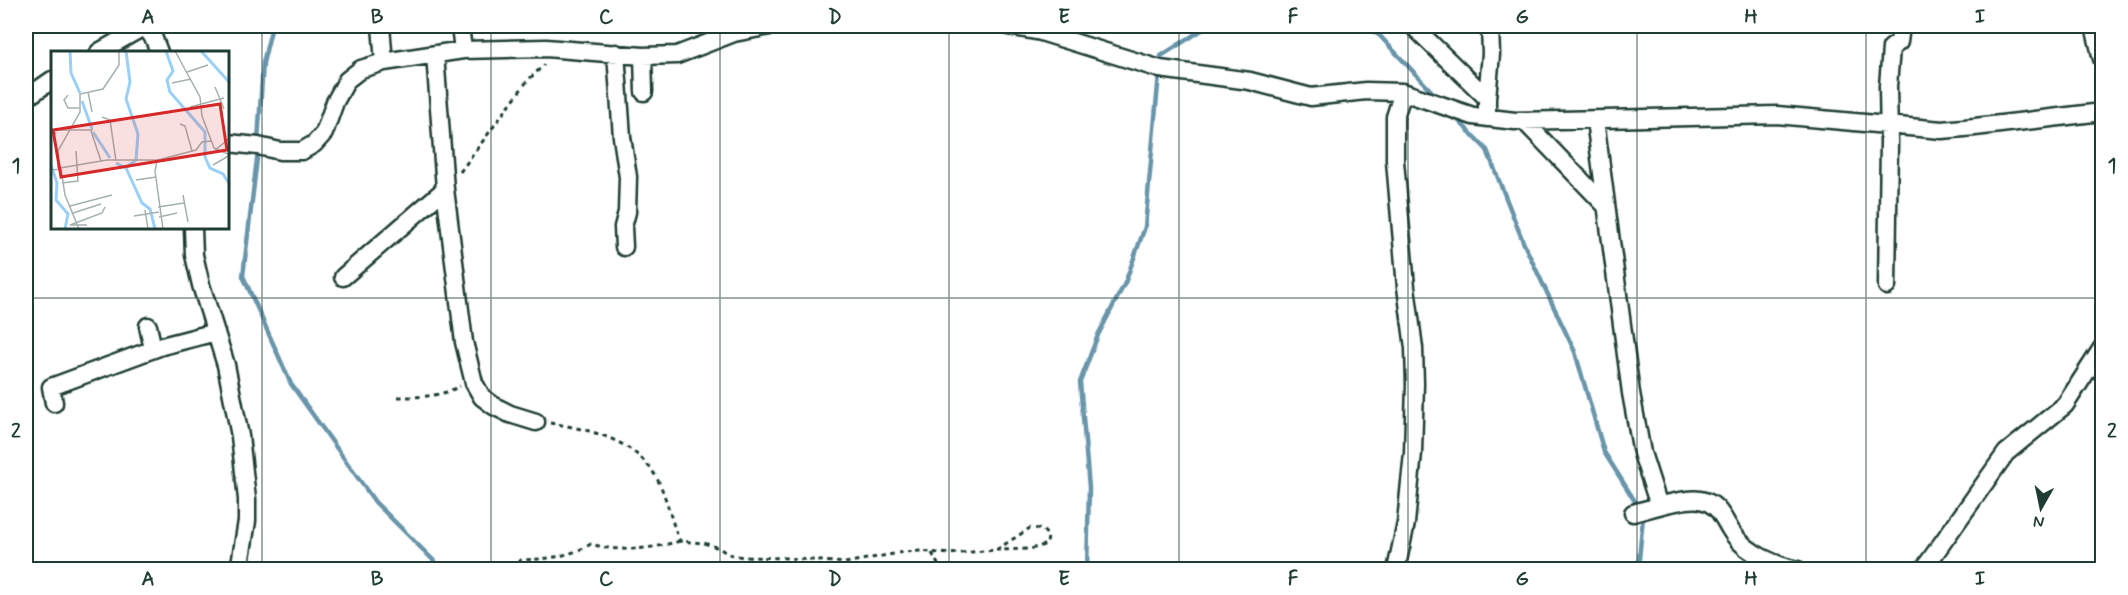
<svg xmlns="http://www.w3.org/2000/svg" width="2128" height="595" font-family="Mynerve,sans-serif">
  <rect width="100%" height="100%" fill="#fff"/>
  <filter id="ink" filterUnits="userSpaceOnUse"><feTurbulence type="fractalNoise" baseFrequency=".0167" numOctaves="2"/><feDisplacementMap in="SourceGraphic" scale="12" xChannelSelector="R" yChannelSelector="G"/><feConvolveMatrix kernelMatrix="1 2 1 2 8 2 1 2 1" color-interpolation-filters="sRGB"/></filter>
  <g filter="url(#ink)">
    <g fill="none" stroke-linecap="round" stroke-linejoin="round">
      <path stroke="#6995aa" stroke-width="4.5" d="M1365 26 1380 36 1436 96
        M1160 66 1161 56 1208 26
        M1454 116 1487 150 1524 244 1575 352 1604 452 1638 506
        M258 141 263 63 272 26
        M258 150 243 276 291 384 375 502 443 570
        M1087 570 1089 488 1080 382 1098 335 1125 283 1145 227 1159 74
        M1638 570 1643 517"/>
      <defs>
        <path id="street" d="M145 26 154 39 159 52
          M381 26 384 62
          M460 26 463 50
          M1008 26 1041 32 1160 69 1250 81 1311 97 1366 91 1403 92 1473 116 1515 121 1777 115 1942 130 1975 127 2102 112
          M1413 26 1487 98V118
          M2094 26 2102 59
          M99 52 145 26
          M616 53 622 137 628 177 627 212 623 227 624 247
          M435 54 445 189 464 342 474 383 482 397 494 406 510 414 536 422
          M643 56 644 92
          M26 98 52 80
          M1487 98 1491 54 1490 26
          M1595 120 1631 393 1642 453 1659 506
          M1524 121 1605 205
          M228 143 258 146 280 151H302L314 144 324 133 335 102 347 80 361 69 384 62 463 50 546 48 643 56 677 55 734 33 770 26
          M193 228 194 255 201 285 226 365 240 436 247 499V521L239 570
          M343 277 445 189
          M1887 286 1889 142 1888 86 1891 48 1899 42 1901 26
          M148 326 153 349
          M54 403 51 387 162 346 216 332
          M1633 513C1649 509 1685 497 1700 500 1720 503 1724 522 1734 535 1748 554 1775 565 1798 570
          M1396 570 1406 523 1409 492 1413 453 1415 384 1414 348 1406 287 1395 161V117L1403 92
          M1923 570 2006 453 2065 405 2102 348"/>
      </defs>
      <use href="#street" stroke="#1f3d34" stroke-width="21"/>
      <path stroke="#1f3d34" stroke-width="3" stroke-dasharray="4.5 4.5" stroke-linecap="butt" d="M460 172 528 80 544 65
        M398 397C420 397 440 397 460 386
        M550 423C588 429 633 439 655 475 667 495 670 520 680 541L704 543 719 548 728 554 743 557 788 558 845 563 904 552 921 551 949 554 996 550 1030 528 1042 529 1048 536 1047 544 1031 549 996 550
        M932 553 941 570
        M513 570 521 560C547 559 568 557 591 544 620 553 651 549 680 541"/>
      <use href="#street" stroke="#fff" stroke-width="16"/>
    </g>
  </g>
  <path fill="none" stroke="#1f3d34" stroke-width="1.5" stroke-opacity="0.55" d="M262 26V570M491 26V570M720 26V570M949 26V570M1179 26V570M1408 26V570M1637 26V570M1866 26V570M26 298H2102"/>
  <g transform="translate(51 51)">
    <rect width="178" height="178" fill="#fff"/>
    <path fill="none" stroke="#9ad0f8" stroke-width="3" d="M19 0 20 22 29 42M75 0 79 31 75 48 87 83 85 109 75 117M115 0 122 20 116 29 119 41 154 81V106L159 117 172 123 179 134M150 0 179 32M31 50 41 78M42 81 59 107M65 112 75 117 91 152 99 158 104 178M0 114 6 132 5 149 17 163 14 178"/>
    <path fill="none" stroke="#a5b1ae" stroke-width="1.5" d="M124 0 149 46 151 65 163 97 179 104M136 21 157 14M121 32 140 28M164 36 173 58M37 41 41 61M17 44 13 49 17 57H28M139 56 173 47M51 66 59 69 65 110M129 73 134 75 141 100M40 80 50 110M5 83 2 79H42M164 99 179 87M106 110 104 120 112 178M162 114 179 104M7 117V100L29 61V43L52 38 68 14V0M9 117 56 109H107L145 99 151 91 160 90M0 119 10 118 14 144 28 178M85 129 105 126M11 132 27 130 25 100M132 144 137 171M19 155 61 144M107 156 133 152M94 159 97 178M22 162 50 153M83 165 108 161M108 166 126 162M36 174H19L51 162 54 156"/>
    <path fill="#d62828" fill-opacity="0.15" stroke="#d62828" stroke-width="3" d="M169 53 176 99 10 126 2 79Z"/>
    <rect width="178" height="178" fill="none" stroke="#1f3d34" stroke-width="3"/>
  </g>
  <rect width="2128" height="595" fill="none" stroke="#fff" stroke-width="66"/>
  <g transform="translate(2041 508) rotate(189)" stroke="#ffffff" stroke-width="4.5" paint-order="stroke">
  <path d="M0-4.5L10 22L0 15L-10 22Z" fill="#1f3d34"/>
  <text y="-9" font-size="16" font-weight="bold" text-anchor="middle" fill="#1f3d34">N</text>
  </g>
  <rect x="33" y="33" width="2062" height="529" fill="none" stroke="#1f3d34" stroke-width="2"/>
  <g font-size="20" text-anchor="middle" font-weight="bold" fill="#1f3d34">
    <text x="148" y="23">A</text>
    <text x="377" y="23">B</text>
    <text x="606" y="23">C</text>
    <text x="835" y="23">D</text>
    <text x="1064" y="23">E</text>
    <text x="1293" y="23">F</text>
    <text x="1522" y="23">G</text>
    <text x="1751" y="23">H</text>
    <text x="1980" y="23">I</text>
    <text x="16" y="172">1</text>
    <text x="2112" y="172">1</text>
    <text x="16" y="437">2</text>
    <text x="2112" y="437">2</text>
    <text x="148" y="585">A</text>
    <text x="377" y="585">B</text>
    <text x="606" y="585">C</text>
    <text x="835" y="585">D</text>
    <text x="1064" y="585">E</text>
    <text x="1293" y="585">F</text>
    <text x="1522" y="585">G</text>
    <text x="1751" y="585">H</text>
    <text x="1980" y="585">I</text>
  </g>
</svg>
